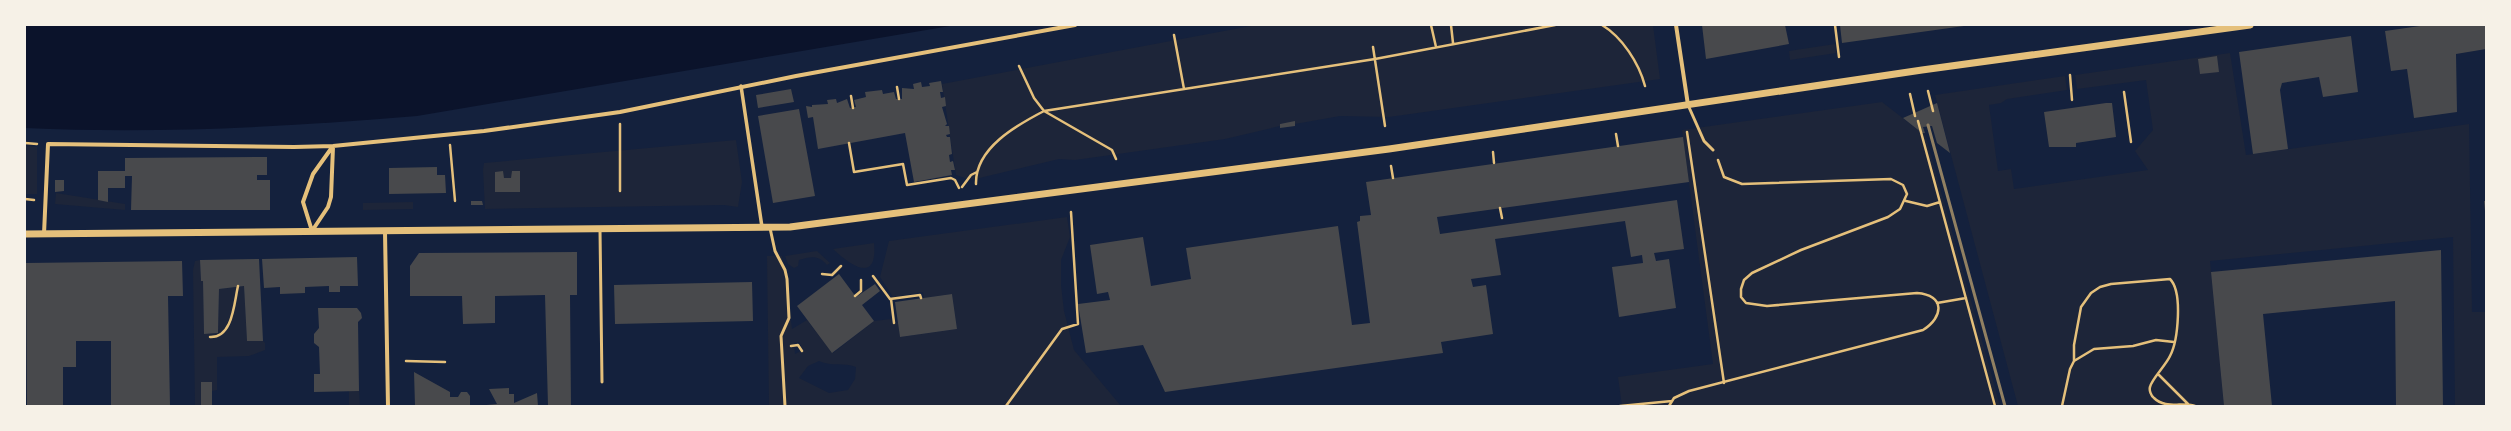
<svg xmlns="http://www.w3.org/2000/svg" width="2511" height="431" font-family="'Fira Sans',sans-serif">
  <rect width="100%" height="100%" fill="#14213d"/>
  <path fill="#1d2539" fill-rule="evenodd" d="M1256 25H1653L1660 79 1389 117 1340 116 1295 124V122L1280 124V126L1225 139 1075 160 1059 159 971 180 956 175 942 84Z
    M1835 44 1836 53 1790 60 1789 51Z
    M2230 53 2246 155 2469 124 2472 312H2486V406H2455L2453 237 2210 261 2224 406H2018L1935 95 2065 76 2067 90 2007 99 2001 103 1989 105 1998 171 2011 169 2014 189 2148 170 2135 151 2153 130 2146 80 2077 89 2075 75Z
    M1882 102 1922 133H1925L2000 406H1622L1618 377 1713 364 1682 130Z
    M736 140 742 182 738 207 724 205 485 209 483 170 484 163Z
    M25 146 37 147V194H25Z
    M56 193 125 204V210L55 204Z
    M413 202V209L363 210V203Z
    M1067 217 1070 237 1061 260V285L1064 311 1074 350 1121 406H769L767 256H782L792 329 807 320 833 353 874 321 891 319 892 323H898L900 337 957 329 952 294 924 298 923 292 893 297 880 277 889 241ZM799 342 803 350 795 354 794 343ZM819 361C832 367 843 362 856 367L855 379 848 390 829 393 799 378 808 366Z
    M874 243C878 285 850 265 833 249Z
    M817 251 830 263 827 265C819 255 811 256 799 260L798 266 794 268 788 264 785 256Z
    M200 260 201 280 203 281 204 334 218 333 219 289 244 286 247 341H263L265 343V350L249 356 217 357V390L212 391V382L201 406H195L193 270 195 261Z
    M349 391H359L360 406H349Z"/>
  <path fill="#0b132b" d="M25 25H956L417 116C287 127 156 134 25 128Z"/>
  <path fill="#48494c" d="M1702 25H1785L1789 44 1706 59Z
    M1840 25H1964V26L1842 43Z
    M2427 25H2486V49L2456 54 2457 112 2414 118 2407 69 2391 71 2385 31Z
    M2351 36 2358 92 2323 97 2319 77 2282 83 2280 90 2288 149 2253 154 2239 52Z
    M2217 56 2219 72 2200 74 2198 59Z
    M941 81 943 92H940L941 98 945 97 946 106 942 107 947 124 945 126H949L950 134 946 135 947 137H950L952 154 949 155 950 162 953 161 955 170H951L952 175 914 182 905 133 818 149 813 117 808 118 806 106 812 107V105L828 104 827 100 836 99 837 103 847 99 850 108 856 107 854 100 866 97 865 92 882 90 883 94 894 92 896 99H902V88L914 89 913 84 921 82 922 87 930 86 929 83Z
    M791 89 794 102 758 108 756 95Z
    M1937 103 1950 153 1937 143 1932 126 1923 127 1925 133H1922L1903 118Z
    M2106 103H2112L2116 137 2076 143V147H2049L2044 112Z
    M799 109 815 196 773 203 758 116Z
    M1295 121V126L1280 128V124Z
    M1683 137 1689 182 1437 217 1440 234 1677 200 1684 249 1654 253 1656 261 1669 259 1676 308 1619 317 1612 267 1643 263 1642 255 1631 257 1625 221 1495 239 1501 275 1471 279 1473 287 1486 285 1493 334 1441 342 1443 353 1165 392 1143 345 1086 353 1078 304 1110 300 1108 292 1097 294 1090 245 1143 237 1151 286 1191 279 1186 248 1338 226 1352 325 1370 323 1357 222 1360 221V216L1371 215 1366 182Z
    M267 157V175H257V180H270V210H131L132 176H125V188H108V202L98 200V171H125V158Z
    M437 167V175H445L446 193 389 194V168Z
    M503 171 504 178H511L512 171H520V192H495V172Z
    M55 180H64V191L55 192Z
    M471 201H482L483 205H471Z
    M2484 201H2486V210L2485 211Z
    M2441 250 2443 406H2396L2395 301 2263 314 2272 406H2224L2211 272Z
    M577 252V295H570L571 406H548L545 295 495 296V323L463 324 462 296H410V266L419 253Z
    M357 257 358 286H340V292H329V286L305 287V293L280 294V287L264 288 262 259Z
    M259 259 263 341H247L244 286 219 289 218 333 204 334 203 281H201L200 260Z
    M182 261 183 296H168L170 406H111V341H76V367H63V406H27L26 263Z
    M839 274 856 297 875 284 880 291 862 305 874 321 832 353 797 306Z
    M752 282 753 321 615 324 614 285Z
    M952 294 957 329 900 337 895 302Z
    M318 308H357L361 313 362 318 358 322 359 391 314 392V374H320L319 347 314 343V334L319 328Z
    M414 372 450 392V397H458L461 392H467L470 396V406H415Z
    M201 382H212V406H201Z
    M509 388V394H514V403L537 393 538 406H476L497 404 489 389Z"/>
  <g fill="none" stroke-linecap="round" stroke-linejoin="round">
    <path stroke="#e5c07b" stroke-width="2.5" d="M1431 25 1436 47
      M1451 25 1453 43
      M1602 25C1622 37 1639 63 1645 86
      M1835 25 1839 57
      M1174 35 1184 89
      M1373 47 1385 126
      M1019 66 1034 98 1044 111 1112 150 1116 159
      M2070 75 2072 100
      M897 87 899 99
      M1928 91 1933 111
      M2124 92 2131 142
      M1910 94 1915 116
      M851 96 853 108
      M1918 121 1995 406
      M1687 132 1724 383
      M1616 134 1618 146
      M25 143 37 144
      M849 143 854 172 903 164 907 185 951 178 955 180 959 188
      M450 145 455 201
      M1493 152 1494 163
      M1391 166 1393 178
      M976 184C975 148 1017 125 1044 111L1375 59 1555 25
      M962 187 971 175 977 172
      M620 191V124
      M25 199 34 200
      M1906 201 1927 206 1940 202
      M1500 208 1502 218
      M822 274 832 275 841 266
      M873 276 890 299 920 295 921 298
      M855 296 861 291V280
      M891 299 894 323
      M1937 303 1966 298
      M210 337C233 338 234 303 238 286
      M791 346 798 345 802 351
      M406 361 445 362
      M2074 361 2094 349 2133 346 2156 340 2174 342
      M2159 375 2188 404
      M1006 406 1062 329 1078 324 1071 212
      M1620 406 1672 401
      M1669 406 1674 398 1689 391 1923 330C1944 317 1945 295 1917 293L1767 306 1746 303 1741 297V289L1744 280 1752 273 1801 250 1888 217 1900 209 1907 194 1903 185 1891 179 1742 184 1724 177 1718 160
      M2062 406 2070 369 2074 361V345L2081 307 2091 293 2100 287 2111 284 2170 279C2183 292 2178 341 2170 356 2166 365 2151 380 2150 387 2149 390 2151 396 2154 398 2165 409 2182 402 2195 406"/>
    <path stroke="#e5c07b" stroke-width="3" d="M1688 105 1704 141 1713 150
      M770 228 775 251 785 270 787 279 789 318 781 336 785 406
      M600 230 602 382"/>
    <path stroke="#e5c07b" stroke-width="3.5" d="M741 86 762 227"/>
    <path stroke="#e5c07b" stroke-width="4" d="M1676 25 1688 105
      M312 231 303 202 313 174 333 146
      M312 231 328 207 331 197 333 147
      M385 232 388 406
      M44 234 48 144 294 147 333 146 484 131 620 112 796 76 1075 25"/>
    <path stroke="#e5c07b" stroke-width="7" d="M25 234 790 227 1389 149 1922 70 2250 25"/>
    <path stroke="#918062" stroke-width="3" d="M1928 125 2005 406"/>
  </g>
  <rect width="2511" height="431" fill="none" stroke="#f6f1e7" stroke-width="52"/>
</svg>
